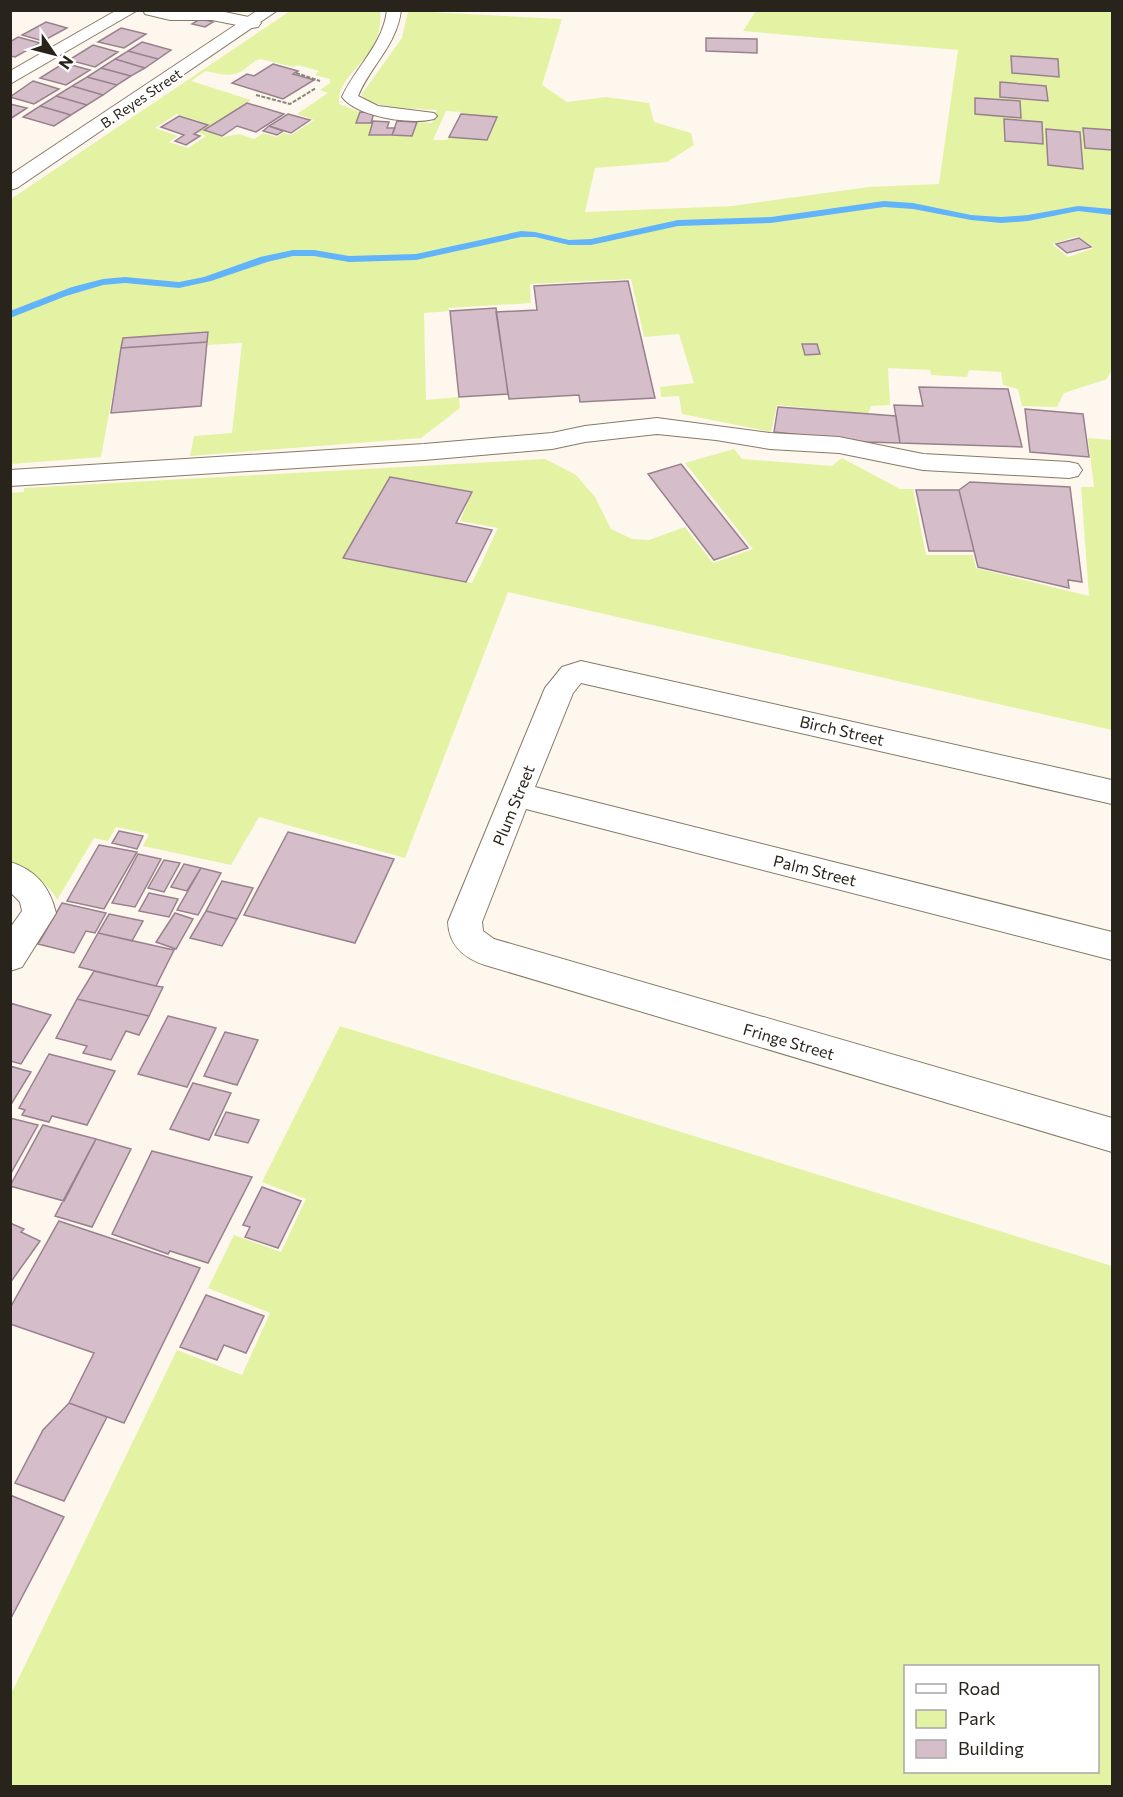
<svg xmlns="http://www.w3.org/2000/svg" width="1123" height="1797" font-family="Commissioner,sans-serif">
  <rect width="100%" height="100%" fill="#fdf7ee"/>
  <path fill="#e4f2a4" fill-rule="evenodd" d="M290 11H380C386 57 335 73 339 104L360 112 371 123 373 121 369 135 412 136 417 122 432 123 437 110C414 108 379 111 361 95L402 38 408 11 562 19 542 85 567 102 606 97 649 103 654 122 691 133 694 145 667 162 595 168 585 212 732 206 869 187 939 184 958 50 743 31 756 11H1112V369L1107 379 1064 393 1057 407 1022 406 1018 389 1003 385 1001 372 969 370 967 377 931 375 930 370 888 368 890 405 871 406 868 414 777 405 771 432 682 414 679 396 661 397 660 387 694 383 679 334 644 337 631 279 530 284 531 303 448 308 450 311 424 313 426 400 459 397 460 408 421 438 190 456 194 436 232 433 242 343 206 345 207 332 123 338 101 457 11 464V199ZM260 59 294 67 298 65 319 71 315 75 330 79V83L320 90 328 93 297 114 314 120 291 135 283 133 277 137 263 133 254 139 239 134 223 137 204 131 251 100 191 81 206 71C217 74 230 77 240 72 248 68 251 62 260 59ZM446 111 461 112V114L497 118 487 140 449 137 447 140H433ZM177 114 210 125 198 132 206 136 188 148 169 142 178 136 155 128ZM1078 236 1094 248 1068 257 1052 244Z
    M1088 438 1112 440V730L508 592 405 858 259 817 231 865 143 846 149 834 116 827 108 841 94 838 57 900C49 882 28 873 11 864L10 493 24 492V488L545 459 576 475 595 497 611 529 632 539 649 540 685 527 713 563 753 549 685 463 734 449 742 459 832 466 842 458 900 489H913L926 555H973L976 568 1089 596 1081 487H1094ZM390 477 472 492 460 521 498 528 472 583 343 557Z
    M340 1026 1112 1266V1786H11V1694L177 1350 242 1375 270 1313 208 1288 234 1235 281 1252 306 1199 262 1182ZM906 1666H1098V1772H906Z"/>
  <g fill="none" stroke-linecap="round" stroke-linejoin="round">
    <path fill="#61b4fa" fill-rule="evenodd" d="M884 201 913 203 971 215 1001 217 1028 215 1078 206 1112 209V215L1078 211 1028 221 1001 223 971 220 913 209 884 207 771 223 678 226 591 245H569L535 237H521L416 260 349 262 314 256H293L267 262 211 281 179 288 125 283 103 285 66 296 10 318V311L72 287 103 279 125 277 179 282 204 277 260 257 293 250H314L349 256 416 254 521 231 535 232 569 240 591 239 678 220 771 217Z"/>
  </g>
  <path fill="#d6bdca" stroke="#98818d" stroke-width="1.5" d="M200 19 205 20 213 22 205 27 192 24Z
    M46 22 67 28 43 41 22 35Z
    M121 28 146 34 124 48 98 42Z
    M18 37 40 43 15 57 10 56V42Z
    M706 38 757 39V53L706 51Z
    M142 42 171 50 158 59 128 51Z
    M93 45 118 52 95 67 69 60Z
    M128 51 158 59 145 68 115 59Z
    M1011 56 1058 59 1059 77 1012 73Z
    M115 59 145 68 131 76 101 68Z
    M64 63 90 70 66 85 40 78Z
    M273 64 298 71 293 74 314 80 283 99 232 83 247 74 254 76Z
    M101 68 131 76 117 85 87 77Z
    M87 77 117 85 103 95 72 86Z
    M33 81 59 89 34 104 10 97Z
    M1000 82 1046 86 1048 101 1000 97Z
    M72 86 103 95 87 105 56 96Z
    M56 96 87 105 71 115 40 106Z
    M975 98 1020 101 1021 118 975 114Z
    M247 103 284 114 256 132 237 126 222 136 204 130Z
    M10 104 27 108 10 119Z
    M40 106 71 115 54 126 23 117Z
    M360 112 374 113 371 123H356Z
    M288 114 310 120 291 133 269 126Z
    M461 114 497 117 487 140 449 137Z
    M179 116 208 125 194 134 200 136 186 145 175 141 184 135 161 127Z
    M1004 119 1042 122 1043 144 1005 141Z
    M373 121 389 122 387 128H395L392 135H369Z
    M397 121 417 122 412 136 392 135Z
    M269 126 283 131 277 135 263 131Z
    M1083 128 1112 130V150L1085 148Z
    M1046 129 1080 132 1083 169 1048 165Z
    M1079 238 1091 247 1067 253 1056 244Z
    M628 281 655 398 580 402 579 395 509 399 496 312 537 310 534 286Z
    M496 308 508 394 459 397 450 311Z
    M208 332 207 342 121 348 123 338Z
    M207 342 201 406 111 413 121 348Z
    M802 344H817L820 354 805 355Z
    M919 387 1008 389 1022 447 900 443 894 405 923 406Z
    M778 407 896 416 900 443 866 442 774 432Z
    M1025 409 1083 414 1089 457 1030 452Z
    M681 464 748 548 714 560 648 474Z
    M390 477 472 492 456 523 492 530 466 582 343 558Z
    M970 482 1070 487 1082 582 1068 580 1069 588 978 567 959 490Z
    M916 490H959L974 551H929Z
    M119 831 143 836 137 849 112 843Z
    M288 832 394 859 355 943 244 915Z
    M99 845 137 852 104 909 67 901Z
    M138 854 161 859 135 907 112 903Z
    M164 860 180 863 164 892 148 888Z
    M184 864 201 868 187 891 171 887Z
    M201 868 221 873 198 915 177 910Z
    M222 881 253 888 237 919 206 911Z
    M149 893 178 899 169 917 139 911Z
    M62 903 106 913 95 933 86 931 74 953 38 944Z
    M206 911 237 919 222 946 190 938Z
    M175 913 193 919 176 949 156 942Z
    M109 914 143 921 132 941 98 933Z
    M98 933 174 950 156 986 79 967Z
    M94 971 156 986 163 987 149 1016 77 999Z
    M77 999 149 1016 139 1035 126 1031 111 1060 83 1053 87 1046 56 1038Z
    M10 1003 51 1015 21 1064 10 1061Z
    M168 1016 216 1028 187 1087 138 1074Z
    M225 1032 258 1040 237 1085 204 1076Z
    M49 1054 115 1071 87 1125 52 1116 49 1122 22 1115 25 1110 19 1108Z
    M10 1066 31 1072 10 1106Z
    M193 1083 231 1093 209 1140 170 1129Z
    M226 1112 259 1120 248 1143 215 1135Z
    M10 1118 38 1125 10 1175Z
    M43 1125 96 1139 64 1201 10 1186Z
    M96 1139 131 1149 92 1227 55 1216Z
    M152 1151 252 1177 208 1263 170 1251 168 1254 112 1234Z
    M262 1187 301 1201 278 1248 245 1237 250 1227 243 1225Z
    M59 1221 200 1268 124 1423 69 1403 94 1353 10 1324V1308Z
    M10 1223 24 1229 21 1232 40 1241 10 1283Z
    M206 1295 264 1316 246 1353 224 1345 217 1360 180 1347Z
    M69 1403 107 1417 64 1501 15 1483 43 1430Z
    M10 1495 64 1517 10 1620Z"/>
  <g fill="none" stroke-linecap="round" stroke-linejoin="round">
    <defs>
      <path id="service" d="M387 10H401C397 45 371 65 358 96L378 106 434 113 437 116 434 119C411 125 357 117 342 97 356 66 383 45 387 10Z"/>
      <path id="minor" d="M117 10H138L10 84V71Z
        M143 10H215L258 19 261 23 258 27 252 28 212 20H170L145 14Z
        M657 418 770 433 839 437 923 454 1069 462 1078 464 1082 470 1078 476 1069 478 923 470 839 453 770 449 716 440 657 434 585 442 552 449 424 460 10 486V470L424 444 552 433 585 426Z
        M581 661 1112 780V804L581 683 573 693 535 787 1112 932V960L526 809 482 922 483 931 494 939 1112 1118V1152L485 965C464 958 449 946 448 922L545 688 562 667Z
        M10 862C36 870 50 887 56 913L22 967 10 971V928L22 911 20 902 10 892Z"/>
      <path id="tertiary" d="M258 10H278L17 188 10 190V175Z"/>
    </defs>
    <use href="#service" stroke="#877966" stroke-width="2"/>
    <use href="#minor" stroke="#877966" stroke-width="2"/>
    <use href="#tertiary" stroke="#877966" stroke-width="2"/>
    <path stroke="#8a847c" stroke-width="2" stroke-dasharray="4 1.5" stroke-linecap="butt" d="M296 73 320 81
      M256 95 290 104 316 88"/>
    <use href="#service" fill="#fff" fill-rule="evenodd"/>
    <use href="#minor" fill="#fff" fill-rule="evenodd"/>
    <use href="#tertiary" fill="#fff" fill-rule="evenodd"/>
  </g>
  <g text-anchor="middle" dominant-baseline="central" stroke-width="4.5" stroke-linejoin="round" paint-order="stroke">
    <g font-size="14" fill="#28231b" stroke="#fff">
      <text transform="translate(141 98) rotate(-34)">B. Reyes Street</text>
    </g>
    <g font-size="16" fill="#28231b" stroke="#fff">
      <text transform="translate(842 730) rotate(13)">Birch Street</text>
      <text transform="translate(513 805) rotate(-68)">Plum Street</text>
      <text transform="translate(815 870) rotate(14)">Palm Street</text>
      <text transform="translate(789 1041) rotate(16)">Fringe Street</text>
    </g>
  </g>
  <rect width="1123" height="1797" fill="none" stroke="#28231b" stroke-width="24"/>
  <rect x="904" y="1665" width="195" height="108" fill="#ffffff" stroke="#a9a7a4" stroke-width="1.5"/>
  <rect x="916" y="1684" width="30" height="9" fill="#ffffff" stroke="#a9a7a4" stroke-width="1.5"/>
  <text x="958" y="1695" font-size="18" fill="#28231b">Road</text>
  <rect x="916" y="1710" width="30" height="18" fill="#e4f2a4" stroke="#a9a7a4" stroke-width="1.5"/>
  <text x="958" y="1725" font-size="18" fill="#28231b">Park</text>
  <rect x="916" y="1740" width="30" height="18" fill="#d6bdca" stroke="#a9a7a4" stroke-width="1.5"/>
  <text x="958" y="1755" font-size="18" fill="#28231b">Building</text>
  <g transform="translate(54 54) rotate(125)" stroke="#ffffff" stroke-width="4.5" paint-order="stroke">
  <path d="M0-4.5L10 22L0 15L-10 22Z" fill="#28231b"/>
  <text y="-9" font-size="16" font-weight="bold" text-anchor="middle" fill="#28231b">N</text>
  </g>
</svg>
